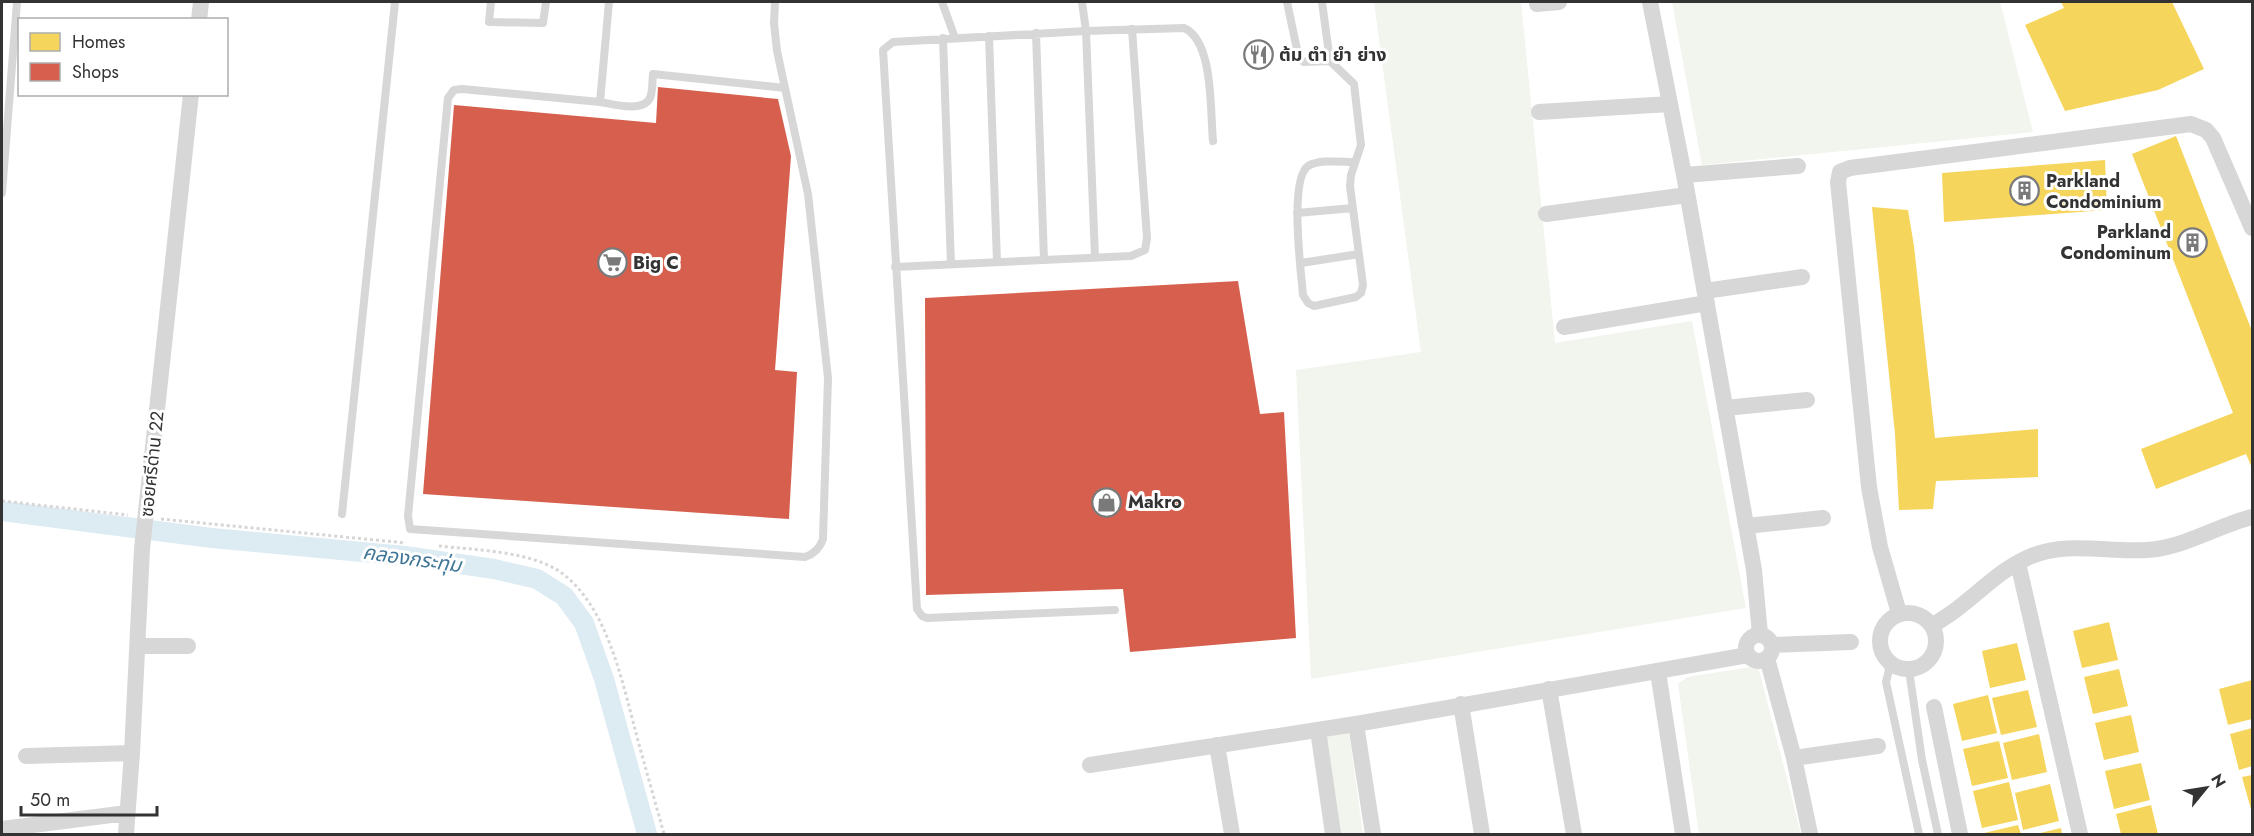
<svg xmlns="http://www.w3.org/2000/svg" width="2254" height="836" font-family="Jost,'Noto Sans Thai',sans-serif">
  <rect width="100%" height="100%" fill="#fff"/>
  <path fill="#f1f5ed" d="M1374 2H1521L1555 343 1692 321 1746 608 1311 679 1296 370 1421 352Z
    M1672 2H2000L2033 132 1702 165Z
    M1758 666 1801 834H1699L1678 684 1687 677Z
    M1349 733 1363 834H1340L1326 736Z"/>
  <path fill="#f6d55c" d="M2061 2H2172L2204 69 2158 90 2065 111 2025 25 2064 8Z
    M2176 136 2252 331V468L2246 454 2156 489 2141 449 2233 413 2132 154Z
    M2105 160 2107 210 1944 222 1942 173Z
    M1872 207 1908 210 1914 246 1935 438 2038 429V477L1936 481 1933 509 1899 510 1895 434Z
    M2109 622 2118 660 2082 668 2073 631Z
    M2017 643 2026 680 1990 688 1982 651Z
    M2119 669 2128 706 2093 714 2084 677Z
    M2252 680V719L2228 725 2219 689Z
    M2028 690 2037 727 2001 735 1992 698Z
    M1988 695 1997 733 1962 741 1953 704Z
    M2131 715 2139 752 2104 760 2095 723Z
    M2252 728V766L2239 770 2230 734Z
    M2039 734 2047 772 2012 780 2003 743Z
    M1999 741 2008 778 1972 786 1963 749Z
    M2141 763 2150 800 2114 809 2105 771Z
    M2252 775V813L2242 777Z
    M2009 782 2018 820 1982 828 1973 791Z
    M2050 784 2059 821 2023 830 2015 793Z
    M2151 805 2158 834H2121L2116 814Z
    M2018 825 2021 834H1980Z
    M2061 828 2062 834H2036Z"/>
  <path fill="#d6604d" d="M658 87 778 99 791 156 775 370 797 372 789 519 423 494 454 105 656 123Z
    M1238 281 1260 414 1284 412 1296 638 1130 652 1123 589 926 595 925 298Z"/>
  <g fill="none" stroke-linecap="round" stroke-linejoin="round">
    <path stroke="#ddebf3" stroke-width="20" d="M2 511 212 538 405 556 494 569 537 579 564 596 584 623 604 679 647 834"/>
    <path stroke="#d6d6d6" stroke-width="3" stroke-dasharray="3 3" stroke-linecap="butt" d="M2 501 128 515
      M161 519 406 543
      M439 546C475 550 528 551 559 571 607 604 622 681 636 733 645 767 655 801 664 834"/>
    <path stroke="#d7d7d7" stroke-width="8" d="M491 2 489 22 543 23 546 2
      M609 2 600 102 462 89 454 90 448 98 408 516 410 529 805 557C814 554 820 548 823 539L828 378 808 194 777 51 774 23 775 2
      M942 2 955 38
      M1082 2 1086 31 1095 257
      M1287 2 1299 59 1304 62 1330 61
      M1322 2 1330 61 1354 84 1361 145 1351 175 1350 186 1363 285 1361 293 1356 297 1314 306 1308 303 1303 295C1301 271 1289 180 1308 166 1320 159 1341 162 1355 162
      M1036 33 1044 260
      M989 36 997 262
      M943 38 951 264
      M600 102C612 104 643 113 650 98 653 91 652 82 653 74L785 88
      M2 193 17 2
      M1297 213 1353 208
      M1301 263 1359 254
      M895 267 1131 256 1145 250 1147 238 1132 29
      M342 514 395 2
      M1115 610 927 618 922 616 917 609 883 50 893 42 1086 31 1184 28C1214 41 1210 112 1213 141
      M1885 658 1889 670 1886 682 1919 834
      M1909 670 1922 760 1938 834"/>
    <path stroke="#d7d7d7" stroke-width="16" d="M1650 2 1684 175 1754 570 1760 634
      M1537 4 1559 2
      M199 20 201 2
      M1539 112 1670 104
      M1684 175 1798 166
      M1546 214 1687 195
      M1705 291 1802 277
      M1564 327 1707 303
      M1725 408 1807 400
      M1746 526 1823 518
      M2018 563 2080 834
      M1880 641a28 28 0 1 1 56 0a28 28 0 1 1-56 0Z
      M1899 613 1880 547 1869 487 1838 182 1840 172 1850 168 2191 124 2206 130 2213 138 2252 228
      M1932 626C1942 619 1953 613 1962 605 1985 587 2002 569 2029 557 2070 539 2114 555 2157 549 2190 544 2220 525 2252 517
      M1746 648a13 13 0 1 1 26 0a13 13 0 1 1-26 0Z
      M1772 645 1851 642
      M138 646H188
      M1767 658 1794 758 1810 834
      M1658 672 1683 834
      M1549 689 1574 834
      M1461 704 1482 834
      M1934 707 1960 834
      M1356 724 1373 834
      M1318 730 1333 834
      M1217 745 1232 834
      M26 756 132 753
      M1794 758 1878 746
      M1090 765 1356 724 1748 655
      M2 829 127 813
      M126 834 132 753 142 549 191 94"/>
  </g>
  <defs>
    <symbol id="restaurant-ring" viewBox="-11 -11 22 22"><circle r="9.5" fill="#fff" stroke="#7a7a7a" stroke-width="1.5"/><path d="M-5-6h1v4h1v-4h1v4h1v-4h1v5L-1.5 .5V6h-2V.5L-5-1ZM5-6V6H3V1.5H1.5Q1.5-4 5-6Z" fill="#7a7a7a"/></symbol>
    <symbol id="building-ring" viewBox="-11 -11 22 22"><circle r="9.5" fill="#fff" stroke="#7a7a7a" stroke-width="1.5"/><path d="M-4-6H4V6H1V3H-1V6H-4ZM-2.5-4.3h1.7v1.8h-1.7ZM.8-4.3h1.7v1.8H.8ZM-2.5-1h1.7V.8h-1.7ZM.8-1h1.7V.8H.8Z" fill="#7a7a7a"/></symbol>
    <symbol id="supermarket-ring" viewBox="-11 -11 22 22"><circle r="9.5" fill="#fff" stroke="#7a7a7a" stroke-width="1.5"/><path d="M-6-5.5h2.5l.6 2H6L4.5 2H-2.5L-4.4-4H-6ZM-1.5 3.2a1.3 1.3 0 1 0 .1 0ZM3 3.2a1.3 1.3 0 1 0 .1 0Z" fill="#7a7a7a"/></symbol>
    <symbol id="shop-ring" viewBox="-11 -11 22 22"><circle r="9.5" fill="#fff" stroke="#7a7a7a" stroke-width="1.5"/><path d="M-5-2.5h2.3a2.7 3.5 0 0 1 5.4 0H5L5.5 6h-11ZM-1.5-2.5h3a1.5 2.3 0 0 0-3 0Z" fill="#7a7a7a"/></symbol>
  </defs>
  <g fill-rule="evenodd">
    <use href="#restaurant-ring" x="1242" y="38" width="33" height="33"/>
    <use href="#building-ring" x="2008" y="174" width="33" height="33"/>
    <use href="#building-ring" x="2176" y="226" width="33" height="33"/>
    <use href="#supermarket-ring" x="596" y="246" width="33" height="33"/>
    <use href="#shop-ring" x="1090" y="486" width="33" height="33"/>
  </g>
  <g text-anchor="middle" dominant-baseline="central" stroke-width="6" stroke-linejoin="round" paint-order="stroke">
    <g font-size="18" font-weight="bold" fill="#333" stroke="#fff" text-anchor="start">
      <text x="1279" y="55">ต้ม ตำ ยำ ย่าง</text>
      <text x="2046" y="181">Parkland<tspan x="2046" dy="21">Condominium</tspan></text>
      <text x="2171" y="232" text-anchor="end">Parkland<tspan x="2171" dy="21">Condominum</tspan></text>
      <text x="633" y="263">Big C</text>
      <text x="1128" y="502">Makro</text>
    </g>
    <g font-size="18" fill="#333" stroke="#fff">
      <text transform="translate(152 464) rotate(-84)">ซอยศรีด่าน 22</text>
    </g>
    <g font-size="20" font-style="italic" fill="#3f7597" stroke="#fff">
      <text transform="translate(412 559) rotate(8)">คลองกระทุ่ม</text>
    </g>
  </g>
  <rect width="2254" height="836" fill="none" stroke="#333333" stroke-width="6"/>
  <rect x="18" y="18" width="210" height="78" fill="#ffffff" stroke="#adadad" stroke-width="1.5"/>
  <rect x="30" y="33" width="30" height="18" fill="#f6d55c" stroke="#adadad" stroke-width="1.5"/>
  <text x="72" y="48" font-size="18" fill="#333333">Homes</text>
  <rect x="30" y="63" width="30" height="18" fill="#d6604d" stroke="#adadad" stroke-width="1.5"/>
  <text x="72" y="78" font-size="18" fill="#333333">Shops</text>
  <g transform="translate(2206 788) rotate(60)" stroke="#ffffff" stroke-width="4.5" paint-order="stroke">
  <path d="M0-4.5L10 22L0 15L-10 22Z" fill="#333333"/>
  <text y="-9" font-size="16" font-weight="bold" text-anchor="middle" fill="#333333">N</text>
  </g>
  <path d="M21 806v9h136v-9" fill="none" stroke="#333333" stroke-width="3"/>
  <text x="30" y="806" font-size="18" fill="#333333" stroke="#ffffff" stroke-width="4.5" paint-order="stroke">50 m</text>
</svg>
